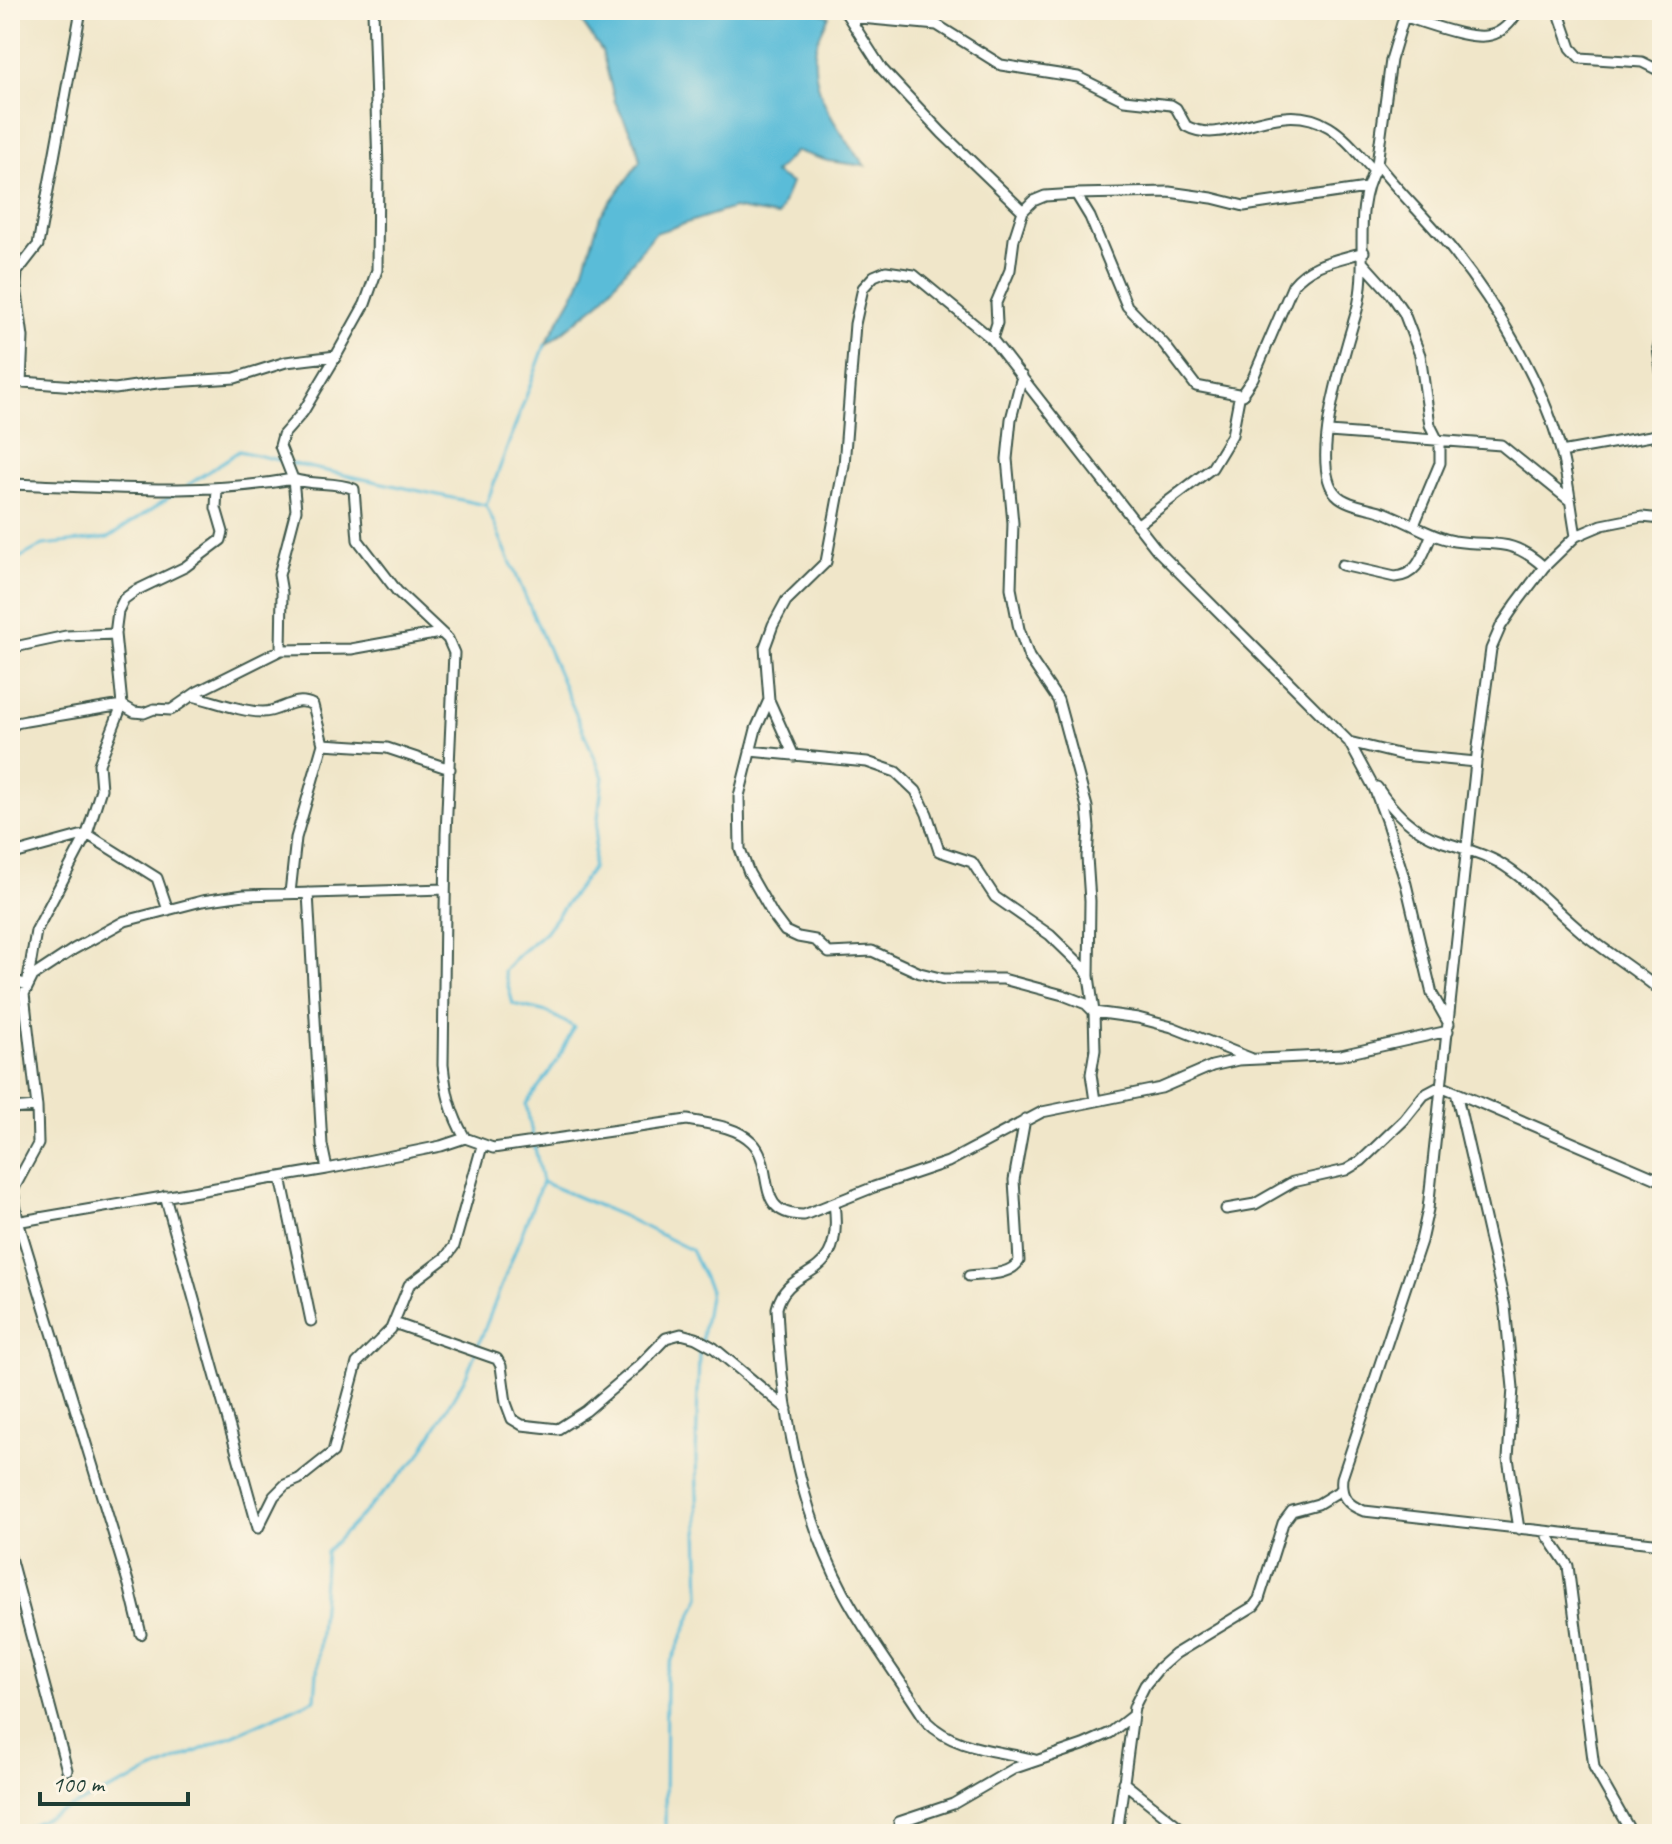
<svg xmlns="http://www.w3.org/2000/svg" width="1672" height="1844" font-family="Caveat,sans-serif">
  <rect width="100%" height="100%" fill="#fcf5e5"/>
  <filter id="ink" filterUnits="userSpaceOnUse"><feTurbulence type="fractalNoise" baseFrequency=".0125" numOctaves="2"/><feDisplacementMap in="SourceGraphic" scale="16" xChannelSelector="R" yChannelSelector="G"/><feConvolveMatrix kernelMatrix="1 2 1 2 8 2 1 2 1" color-interpolation-filters="sRGB"/></filter>
  <filter id="wash" filterUnits="userSpaceOnUse"><feTurbulence type="fractalNoise" baseFrequency=".006" numOctaves="4" result="noise"/><feDisplacementMap in="SourceGraphic" scale="32" xChannelSelector="R" yChannelSelector="G"/><feGaussianBlur stdDeviation="1.8" result="paint"/><feColorMatrix in="noise" values="0 0 0 0 0 0 0 0 0 0 0 0 0 0 0 0 0 1.4 0 .05"/><feComposite in="paint" operator="in"/></filter>
  <g filter="url(#wash)">
    <rect width="100%" height="100%" fill="#f0e6c9"/>
    <path fill="#5abcd8" stroke="#3c7c86" stroke-width="2" d="M583 10H814L829 16C824 27 816 40 815 52 811 96 840 132 865 166L828 161 796 151 774 173 791 183 778 216 733 208 655 233 600 302 544 347 579 285 600 216 640 161 636 143 615 102 602 51 581 21Z"/>
    <g fill="none" stroke-linecap="round" stroke-linejoin="round">
      <path stroke="#5abcd8" stroke-width="3" d="M545 345 486 505 603 777 592 869 545 932 517 956 504 971 513 1004 547 1012 574 1027 558 1060 526 1104 542 1182 623 1216 691 1250 710 1290 699 1355 696 1457 700 1597 666 1673 665 1824 669 1834
        M289 463 485 505
        M188 485 239 451 282 461
        M10 563 43 545 108 538 179 491
        M10 1834 315 1699 326 1552 419 1456 467 1374 542 1182"/>
    </g>
  </g>
  <g filter="url(#ink)">
    <g fill="none" stroke-linecap="round" stroke-linejoin="round">
      <defs>
        <path id="street" d="M844 10 882 69 942 133 1023 211 1014 239 1010 270 996 303 997 323 992 339 1157 550 1349 742 1374 788 1386 820 1406 884 1432 994 1449 1024
          M1406 10 1391 60 1377 164C1401 195 1430 221 1454 252 1497 306 1543 384 1561 451 1568 478 1571 508 1576 536
          M1558 10 1571 48 1580 58 1642 62 1662 72
          M849 17 937 25 1001 65 1078 77 1124 100 1171 105 1176 108 1186 126C1227 149 1277 95 1329 127 1347 138 1360 156 1374 171
          M1405 17C1427 23 1471 41 1491 35 1503 32 1513 20 1519 10
          M1376 167C1351 213 1370 260 1357 310 1347 346 1307 464 1336 494 1347 506 1371 507 1386 513 1409 522 1431 537 1454 541 1495 547 1510 536 1544 567
          M1076 194 1090 217 1127 306 1164 344 1196 386 1243 395
          M1023 211 1033 201 1045 196 1076 194 1169 192 1212 198 1244 206 1366 188
          M1363 263 1391 294 1404 313 1420 355 1430 425 1440 445V463L1414 525
          M1662 334 1658 348 1662 378
          M992 339 914 275 886 271 874 276 863 288 855 324 844 465 826 562 786 601 773 625 765 647 769 700 756 729 739 796 740 849 749 873 773 915 785 931 798 937 815 940 829 953 872 951 920 973 944 979H1003L1063 995 1086 1004 1094 1012 1138 1018 1172 1027 1250 1058
          M1022 376 1011 419 1007 459 1013 523 1011 588 1019 629 1029 657 1058 700 1087 807 1089 828 1087 857 1090 901 1089 976
          M10 381 115 389 157 383 235 378 286 362 336 356
          M21 383 23 337 16 286 17 272 38 245 81 10
          M1329 432 1501 445 1569 500
          M1561 452 1662 434
          M10 484C104 487 200 496 293 479L296 510 279 575 282 593 281 650
          M1662 519 1642 517 1602 525 1576 536 1544 567 1516 604 1501 626 1491 649 1476 762 1428 1209 1421 1241 1342 1478C1340 1496 1347 1505 1364 1511L1662 1544
          M1137 525 1212 468 1232 435 1239 398 1253 378 1293 285C1311 263 1337 260 1364 252
          M1342 565 1395 577C1419 575 1423 553 1432 534
          M10 648 66 636 115 634
          M193 696C214 701 241 712 263 712 281 712 294 695 313 705L323 744 387 748 450 769
          M769 700 794 756
          M10 729 16 723 26 721 122 705 134 712 144 713 154 709 171 710 197 692 281 650 351 649 440 633
          M1349 742 1402 755 1476 762
          M750 751 867 762 896 772 916 791 927 814 939 851 972 862 995 897 1050 935 1082 966 1089 976 1094 1012 1095 1050 1091 1074 1095 1101
          M1377 787C1393 811 1412 831 1441 841 1461 848 1480 852 1498 862 1530 881 1555 910 1583 933 1609 954 1637 971 1662 992
          M10 855 87 834 157 878 168 910
          M290 893 296 838 323 744
          M308 893 322 1145 327 1169
          M10 979 27 985 36 931 87 834 101 789 99 764 122 705 115 634 118 611 124 599 135 591 185 567 221 540 223 532 216 508 217 488
          M1456 1092 1505 1306 1513 1388 1508 1458 1519 1529
          M10 1109 37 1107
          M465 1138 493 1148 687 1120C709 1124 736 1126 752 1142 776 1165 752 1216 804 1215L874 1187 948 1162 1042 1112 1161 1088 1212 1066 1238 1060 1341 1055 1448 1031
          M281 1177 311 1321
          M165 1196 258 1528
          M834 1203C845 1287 789 1261 777 1308 781 1404 798 1507 844 1593 868 1638 900 1679 927 1722 955 1750 998 1750 1035 1760
          M1226 1209 1255 1204 1293 1182 1346 1170 1361 1161 1404 1120 1424 1095 1441 1086 1662 1181
          M10 1223 327 1169 441 1146 465 1138C451 1114 446 1093 443 1065L446 834 454 653 448 639 397 591 358 540 354 489C334 481 313 486 293 479L280 446 283 435 303 412 331 365 365 304 377 270 378 168 373 10
          M969 1276C985 1274 1010 1276 1019 1261L1014 1180 1025 1119
          M394 1323 497 1359 501 1366 506 1403 512 1419 522 1425 558 1429 586 1411 640 1365 666 1338 681 1334 696 1338 714 1348 787 1409
          M258 1528 274 1496 285 1485 299 1479 333 1452 357 1363 391 1329 409 1285 446 1257 454 1246 482 1146
          M1545 1532 1568 1566 1594 1767 1632 1834
          M10 1557 67 1770
          M141 1634 129 1585 18 1221 13 1190 38 1144 37 1107 24 994 33 976 74 949 125 921 202 901 244 895 445 889
          M1123 1782 1188 1834
          M899 1822 953 1804 1015 1768 1083 1745 1110 1733 1133 1715
          M1117 1834 1134 1707 1145 1685 1159 1668 1175 1654 1254 1606 1259 1599 1283 1523 1292 1511 1318 1504 1341 1490"/>
      </defs>
      <use href="#street" stroke="#3e564a" stroke-width="13"/>
      <use href="#street" stroke="#fff" stroke-width="9"/>
    </g>
  </g>
  <rect width="1672" height="1844" fill="none" stroke="#fcf5e5" stroke-width="40"/>
  <path d="M40 1792v12h148v-12" fill="none" stroke="#1f3d34" stroke-width="4"/>
  <text x="52" y="1792" font-size="24" fill="#1f3d34" stroke="#fcf5e5" stroke-width="6" paint-order="stroke">100 m</text>
</svg>
